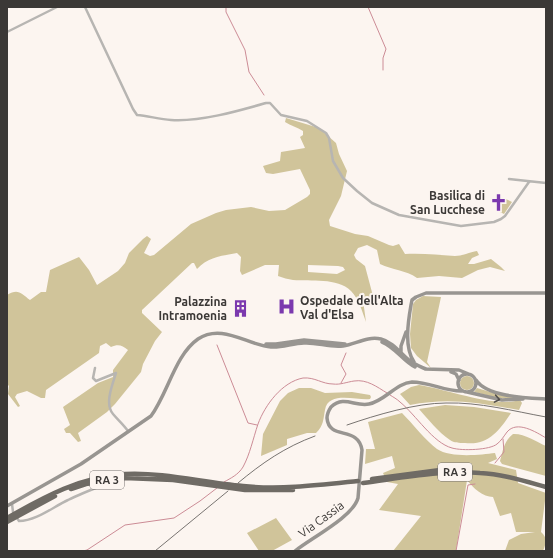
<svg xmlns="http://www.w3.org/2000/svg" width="553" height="558" font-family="Ubuntu,sans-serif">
  <rect width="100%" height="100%" fill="#fcf5f0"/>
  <path fill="#d0c49a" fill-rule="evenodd" d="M286 118 319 128 336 143 339 154 347 171 341 196 329 220 330 226 355 234 368 236 389 245 393 246 399 244 405 254C422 253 439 255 455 256 462 256 470 252 477 251L479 255 472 258 468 264H474L491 259 501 267 505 271 490 267 478 270 462 278 439 276 417 278C406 270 392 270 380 264L377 250 367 245 358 248 354 255 356 259 365 266 373 296 363 300 366 322C362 311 359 299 351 291 337 277 311 282 293 280 288 279 283 278 278 276L279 265H265L242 275 240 271 241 257 237 253C221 256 208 257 197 269L194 263H192L142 310V313L162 332 155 341 143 364 141 372 115 404 107 412 78 433 81 441 78 442 70 433H66L64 429 70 425 63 407 98 383 113 377V370L128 350C122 345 118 344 111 347L106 343 100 346 99 353 46 390 45 398H41L27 391 17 394 15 397 20 406 18 407 8 394 9 386 7 384V295C18 288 21 293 30 300L41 292H46L50 270 79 257 89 270 97 285 118 271 125 263 129 253 143 239 147 236 151 239 144 253 150 256 154 255 191 224 216 213 226 210 251 207 269 211 285 210 307 197 310 194V190L300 169 273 174 266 173 263 166 280 161 281 152 305 148 300 137 303 135V131C297 127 291 126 285 122ZM308 265 338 266 343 267 345 270 337 274 308 272Z
    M504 198 512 202 504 214 498 211Z
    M423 296 441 297 427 362 431 368 417 356 411 348 410 334 413 304 416 300Z
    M460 383a7 7 0 1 1 14 0a7 7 0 1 1-14 0Z
    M419 385C446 389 495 408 520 400L522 403 519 410C480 403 449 397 410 405L400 394 411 387Z
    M299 388H311L325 393 352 392 370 395 371 397 370 399C358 401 328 390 325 410 323 420 324 425 316 433H307L287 439V445L261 456 263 434 280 401 288 393Z
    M477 388 497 394 514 397 513 398H498L474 392Z
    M445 405 474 407 511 413C500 430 488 446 465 443 459 443 454 443 450 440 438 432 428 419 419 409Z
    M402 413C412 423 427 442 437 449 450 458 480 455 495 453L497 459 488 463 516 470 518 483 546 493 541 532C548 538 546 543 543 551H505L509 540 521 534 535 532H516L511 513 500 516 493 497C483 497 473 488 467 480L456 551H393L421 516 379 510 398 484 387 482 383 473 395 468 392 456 365 464 366 449H375L368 422Z
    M513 434C523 433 537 442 546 446V476L502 464 500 461C503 450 504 441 513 434Z
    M276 518 292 540 272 551H259L247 533Z"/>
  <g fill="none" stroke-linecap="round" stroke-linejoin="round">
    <path stroke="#cc8c96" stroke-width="1" d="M226 7V12L245 50 249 72 264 95
      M368 7 386 49 383 58V70
      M217 345 248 423 257 425
      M341 383 346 374 341 365 346 353
      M390 395C393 397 397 399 400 402 416 415 433 443 452 448 462 451 490 450 497 444 501 441 504 436 507 432 517 420 536 432 546 438
      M495 463 504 452 503 439
      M224 482C231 478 238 475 243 467 250 454 253 439 258 424 265 405 282 382 303 378 315 377 322 384 333 384 340 385 347 382 354 381 367 379 377 387 387 393
      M83 551 87 550 125 525 174 518 200 501 217 488
      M456 551 468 485 475 484"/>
    <path stroke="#b7b5b2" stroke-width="2.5" d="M85 7 133 109 137 115C148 116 159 119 171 120 200 122 238 111 266 103H270L281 115 307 121 326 133 329 138 333 161 343 178 357 191 372 203 399 215 461 226 494 222 501 219 505 216 529 182
      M7 32 57 7
      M509 179 546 183
      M95 368 93 378 96 381 116 373C113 383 104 404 113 414 118 420 123 424 128 431
      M12 504 13 512
      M17 518 19 521C36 521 53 507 68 500 80 494 93 489 106 484"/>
    <path stroke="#989591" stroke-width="3.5" d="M382 342C395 347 403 361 415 367
      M266 344H276L304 340 345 344
      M401 353V346L406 332
      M414 362C404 347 408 322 411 305L412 300 416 297 426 293H546
      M425 369 459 370 471 375
      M451 372 456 374 459 380
      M458 383a9 9 0 1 1 18 0a9 9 0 1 1-18 0Z
      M476 380C487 397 528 398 546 399
      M467 392 502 400 523 399
      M7 506 81 464 151 416C168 393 175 355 198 339 222 323 247 345 271 347 282 348 293 343 304 343 317 342 330 348 343 346 356 344 367 336 381 339 393 342 401 354 410 361 415 364 420 367 426 369
      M295 551C311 538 353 517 358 498L362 450C358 425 329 441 327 418 327 414 329 410 331 407 344 395 355 407 369 404 385 401 396 383 412 382 430 382 446 392 463 391"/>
    <path stroke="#6f6b65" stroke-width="4.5" d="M372 479 440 470 466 469
      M363 483C401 478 440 470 480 473 502 474 524 481 546 487
      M71 489 86 484 125 478 173 480 245 490H293
      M7 518C44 497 82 476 125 474 165 472 204 483 243 486 281 490 320 485 358 481
      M7 522 55 496"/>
    <path stroke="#787471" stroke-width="1" d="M347 425C376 415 416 403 446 403 479 402 513 411 546 417
      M238 483C262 463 285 447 315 436
      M155 551 228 491"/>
  </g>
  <defs><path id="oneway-chevron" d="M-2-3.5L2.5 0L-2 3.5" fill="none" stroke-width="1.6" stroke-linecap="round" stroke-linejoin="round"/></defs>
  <use stroke="#524f4d" href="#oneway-chevron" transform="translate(497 399) rotate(10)"/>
  <defs>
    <symbol id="church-bare" viewBox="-9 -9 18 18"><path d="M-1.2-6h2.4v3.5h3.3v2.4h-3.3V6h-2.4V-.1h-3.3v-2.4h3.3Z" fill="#7b39ae" stroke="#fcf5f0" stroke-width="2.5" paint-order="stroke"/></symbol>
    <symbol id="hospital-bare" viewBox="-9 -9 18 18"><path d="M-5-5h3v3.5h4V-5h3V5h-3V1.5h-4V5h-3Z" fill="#7b39ae" stroke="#fcf5f0" stroke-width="2.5" paint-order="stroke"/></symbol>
    <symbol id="building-bare" viewBox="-9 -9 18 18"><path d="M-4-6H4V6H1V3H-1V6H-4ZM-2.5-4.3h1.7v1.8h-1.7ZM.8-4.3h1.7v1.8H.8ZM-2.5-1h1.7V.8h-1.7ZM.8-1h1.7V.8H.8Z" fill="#7b39ae" stroke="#fcf5f0" stroke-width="2.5" paint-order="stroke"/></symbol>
  </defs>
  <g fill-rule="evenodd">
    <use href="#church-bare" x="486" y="190" width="25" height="25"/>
    <use href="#hospital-bare" x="274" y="294" width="25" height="25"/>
    <use href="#building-bare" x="228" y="296" width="25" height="25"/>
  </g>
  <g text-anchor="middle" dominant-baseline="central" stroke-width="4" stroke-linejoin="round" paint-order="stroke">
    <g fill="#fcf5f0" stroke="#75716e" stroke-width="1">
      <rect x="438" y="463" width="34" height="18" rx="3"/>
      <rect x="90" y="471" width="34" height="18" rx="3"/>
    </g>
    <g font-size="11" font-weight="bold" fill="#3b3836">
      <text x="455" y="472">RA 3</text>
      <text x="107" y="480">RA 3</text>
    </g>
    <g font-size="12" font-weight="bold" fill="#3b3836" stroke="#fcf5f0" text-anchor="end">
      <text x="485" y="195">Basilica di<tspan x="485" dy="14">San Lucchese</tspan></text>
      <text x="300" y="300" text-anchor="start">Ospedale dell'Alta<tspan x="300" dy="14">Val d'Elsa</tspan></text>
      <text x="227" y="301">Palazzina<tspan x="227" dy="14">Intramoenia</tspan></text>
    </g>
    <g font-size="12" fill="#3b3836" stroke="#fcf5f0">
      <text transform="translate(321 519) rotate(-36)">Via Cassia</text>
    </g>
  </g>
  <rect width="553" height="558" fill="none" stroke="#3b3836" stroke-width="16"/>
</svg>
